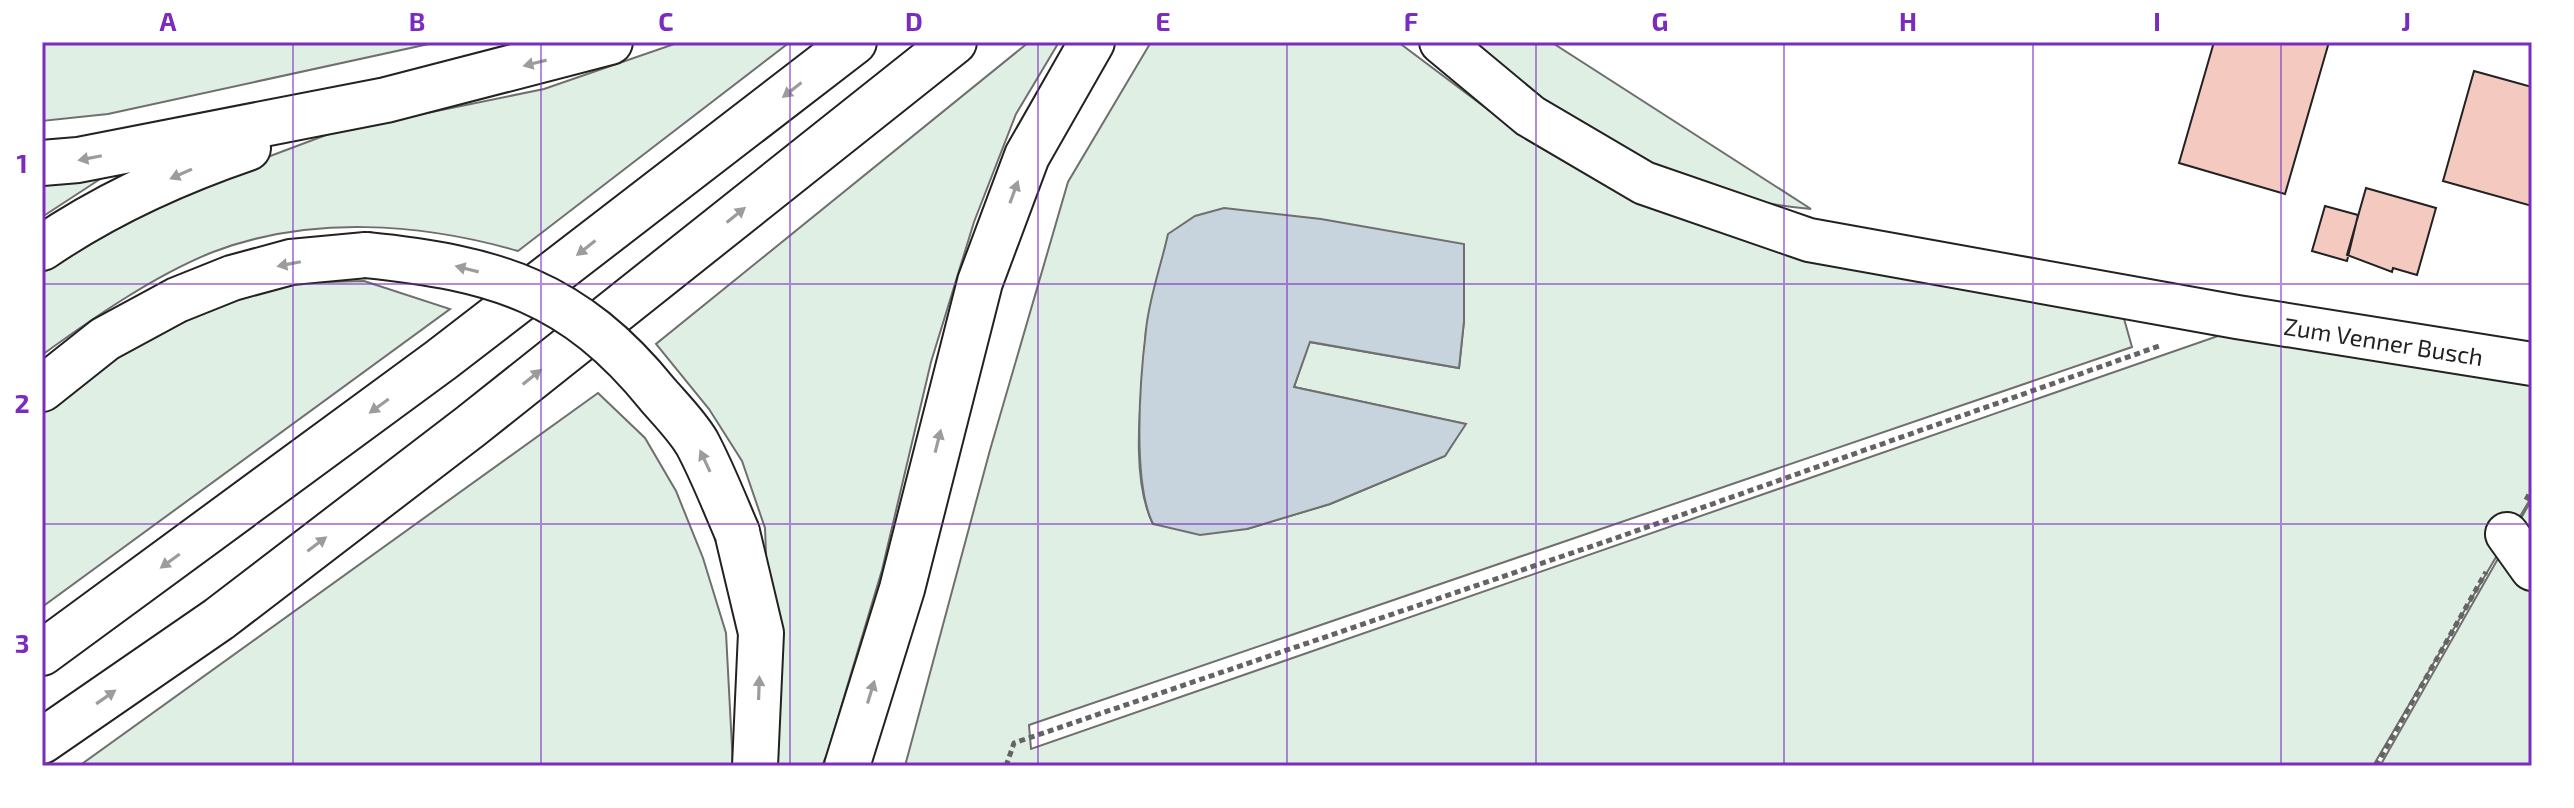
<svg xmlns="http://www.w3.org/2000/svg" width="2574" height="808" font-family="'Exo 2',sans-serif">
  <rect width="100%" height="100%" fill="#fff"/>
  <path fill="#e0efe3" stroke="#6f6f6f" stroke-width="2" fill-rule="evenodd" d="M42 42H438L108 114 42 121Z
    M680 42H790L518 251C421 223 310 215 213 252 155 275 93 318 42 355V272L105 229 249 164 334 132 544 89Z
    M1029 42H1059L1016 114 974 222 931 362 882 570 827 754 822 766H774L765 528 742 461 709 409 656 344Z
    M1151 42H1398L1526 138 2121 308 2132 347 1029 725 1031 749 2238 329 2532 374V496L2373 766H905L990 450 1068 182ZM1464 321 1459 368 1309 342 1294 387 1465 424 1445 456 1330 504 1247 529 1153 524C1128 474 1143 385 1146 329Z
    M1459 42H1551L1811 209C1743 203 1668 182 1609 147 1557 117 1508 77 1459 42Z
    M114 170 42 217V175Z
    M364 281 450 309 42 607V403L169 320 283 283Z
    M598 393 645 438 676 491 703 558 726 633 733 766H79Z
    M2532 499V766H2380Z"/>
  <path fill="#c7d3dd" stroke="#6f6f6f" stroke-width="2" d="M1224 208 1321 219 1464 244V321L1459 368 1310 342 1294 387 1466 424 1445 456 1330 504 1247 529 1200 535 1153 524C1132 482 1140 379 1146 330 1149 298 1161 266 1168 234L1195 216Z"/>
  <path fill="#f3c9c0" stroke="#222" stroke-width="2" d="M2214 42H2329L2285 194 2179 163Z
    M2474 71 2532 87V206L2443 181Z
    M2366 188 2436 208 2417 275 2393 268 2392 272 2347 255Z
    M2325 206 2358 215 2347 261 2312 251Z"/>
  <g fill="none" stroke-linecap="round" stroke-linejoin="round">
    <defs>
      <g id="minor">
        <path id="s1" d="M1441 42 1530 116 1644 183 1809 240 2237 317 2532 364"/>
        <path d="M2507 534 2532 569"/>
      </g>
      <path id="highway" d="M42 163 78 160 386 100 610 42
        M42 248C105 205 175 173 248 148
        M42 389 105 339 177 300 232 278 291 262 366 255
        M737 532 761 633 755 766
        M42 653 441 360 854 42
        M42 741 219 619 471 426 954 42
        M847 766 902 589 980 282 1027 156 1092 42"/>
    </defs>
    <use href="#minor" stroke="#222" stroke-width="46"/>
    <use href="#highway" stroke="#222" stroke-width="48"/>
    <path stroke="#646464" stroke-width="5" stroke-dasharray="6 4" stroke-linecap="butt" d="M2526 500 2532 489
      M1006 766 1014 743 1616 538 2162 345
      M2376 766 2486 572"/>
    <use href="#minor" stroke="#fff" stroke-width="42"/>
    <use href="#highway" stroke="#fff" stroke-width="44"/>
    <defs>
      <path id="highway-bridge" d="M366 255C495 268 574 291 658 395 671 410 687 426 697 443 712 471 724 502 737 532"/>
    </defs>
    <use href="#highway-bridge" stroke="#222" stroke-width="48" stroke-linecap="butt"/>
    <use href="#highway-bridge" stroke="#fff" stroke-width="44"/>
  </g>
  <defs><path id="oneway-solid" d="M-6-.8H1V-3.2L6.5 0L1 3.2V.8H-6Z" transform="scale(2)"/></defs>
  <g fill="#9c9c9c">
    <use href="#oneway-solid" transform="translate(535 63) rotate(166)"/>
    <use href="#oneway-solid" transform="translate(792 90) rotate(142)"/>
    <use href="#oneway-solid" transform="translate(90 158) rotate(169)"/>
    <use href="#oneway-solid" transform="translate(181 174) rotate(156)"/>
    <use href="#oneway-solid" transform="translate(1014 192) rotate(-70)"/>
    <use href="#oneway-solid" transform="translate(736 215) rotate(-39)"/>
    <use href="#oneway-solid" transform="translate(586 248) rotate(142)"/>
    <use href="#oneway-solid" transform="translate(289 264) rotate(169)"/>
    <use href="#oneway-solid" transform="translate(467 269) rotate(-166)"/>
    <use href="#oneway-solid" transform="translate(532 377) rotate(-39)"/>
    <use href="#oneway-solid" transform="translate(379 406) rotate(144)"/>
    <use href="#oneway-solid" transform="translate(938 441) rotate(-76)"/>
    <use href="#oneway-solid" transform="translate(705 461) rotate(-115)"/>
    <use href="#oneway-solid" transform="translate(317 544) rotate(-37)"/>
    <use href="#oneway-solid" transform="translate(170 561) rotate(144)"/>
    <use href="#oneway-solid" transform="translate(759 688) rotate(-88)"/>
    <use href="#oneway-solid" transform="translate(871 692) rotate(-73)"/>
    <use href="#oneway-solid" transform="translate(106 697) rotate(-35)"/>
  </g>
  <path fill="none" stroke="#7b2cbf" stroke-width="2" stroke-opacity="0.55" d="M293 42V766M541 42V766M790 42V766M1038 42V766M1287 42V766M1536 42V766M1784 42V766M2033 42V766M2281 42V766M42 284H2532M42 524H2532"/>
  <g text-anchor="middle" dominant-baseline="central" stroke-width="6" stroke-linejoin="round" paint-order="stroke">
    <g font-size="24" fill="#222" stroke="#fff">
      <text stroke="none"><textPath href="#s1" startOffset="1006">Zum Venner Busch</textPath></text>
    </g>
  </g>
  <rect width="2574" height="808" fill="none" stroke="#ffffff" stroke-width="88"/>
  <rect x="44" y="44" width="2486" height="720" fill="none" stroke="#7b2cbf" stroke-width="3"/>
  <g font-size="26" text-anchor="middle" font-weight="bold" fill="#7b2cbf">
    <text x="168" y="31">A</text>
    <text x="417" y="31">B</text>
    <text x="666" y="31">C</text>
    <text x="914" y="31">D</text>
    <text x="1163" y="31">E</text>
    <text x="1411" y="31">F</text>
    <text x="1660" y="31">G</text>
    <text x="1908" y="31">H</text>
    <text x="2157" y="31">I</text>
    <text x="2406" y="31">J</text>
    <text x="22" y="173">1</text>
    <text x="22" y="413">2</text>
    <text x="22" y="653">3</text>
  </g>
</svg>
